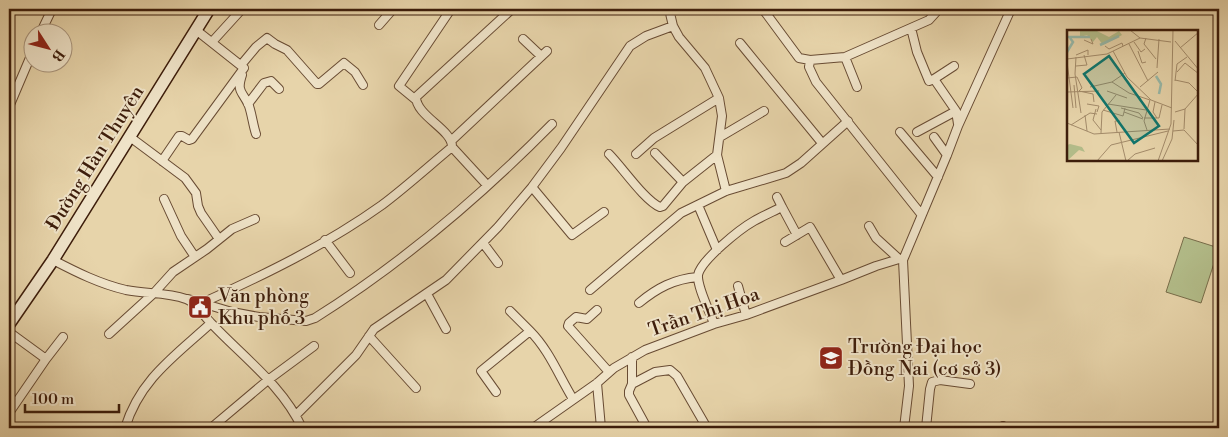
<svg xmlns="http://www.w3.org/2000/svg" width="1228" height="437" font-family="'Libre Bodoni',serif">
  <rect width="100%" height="100%" fill="#e7d4aa"/>
  <filter id="stains"><feTurbulence type="fractalNoise" baseFrequency=".004" numOctaves="4"/><feColorMatrix values="0 0 0 0 .2 0 0 0 0 .09 0 0 0 0 .02 0 0 0 .5 -.17"/></filter>
  <radialGradient id="worn" r=".72"><stop offset=".6" stop-color="#630" stop-opacity="0"/><stop offset="1" stop-color="#630" stop-opacity=".3"/></radialGradient>
  <path fill="#b3bd8a" stroke="#786d4a" d="M1184 237 1219 248 1201 303 1166 292Z"/>
  <g fill="none" stroke-linecap="round" stroke-linejoin="round">
    <defs>
      <path id="street" d="M669 9 673 26 679 37 705 68 719 98 722 116 717 155 726 191
        M669 12 680 9
        M765 12 799 58 810 60 845 57 929 20 939 9
        M379 25 393 9
        M911 28 917 52 929 81 934 79 956 111 958 124
        M41 32 52 9
        M523 39 541 56
        M212 42 242 9
        M740 43 822 143
        M845 57 857 87
        M810 60 809 67 816 82 921 214
        M241 65 256 47 267 38 275 44 287 50 317 84H319L344 63 355 72 363 85
        M242 75C236 93 243 91 249 106 252 115 253 125 256 134
        M934 79 954 66
        M416 100 399 86 451 9
        M248 104 264 83 271 81 279 89
        M9 107 32 53
        M900 132 938 177
        M917 132 956 111
        M130 137 185 178 196 193 198 206 201 213 219 239
        M720 137 764 111
        M934 137 947 155
        M451 141 547 51
        M655 153 683 182
        M609 154C622 167 645 201 660 207L663 206 683 182 717 155
        M636 154 654 138 719 98
        M162 161 179 136H182L189 140 192 139 244 68 196 30
        M487 185 452 147C453 130 416 116 416 97L512 9
        M532 187 572 235 604 212
        M164 199 181 236 195 257
        M698 205 717 250
        M782 207 797 235
        M869 226 876 238 899 259
        M325 240 350 273
        M785 242 810 227 841 280
        M483 243 498 263
        M53 260C76 272 100 284 126 290 146 294 167 292 186 299 195 302 204 316 211 323 242 356 283 386 302 428
        M738 286 746 315
        M590 290 681 213 726 191 786 173 801 163 848 121
        M427 294 446 329
        M188 299 232 312 259 317 306 321 315 318C401 264 481 196 552 124
        M202 303C264 275 326 245 382 205 406 187 429 166 452 147
        M639 303C657 288 674 279 698 277
        M597 310 587 319 576 317 569 323 568 326 609 372
        M510 311 530 331
        M714 324C710 312 697 287 698 275 701 260 740 229 754 221 763 216 772 212 782 207L777 197
        M9 332 46 359 9 413
        M109 334 154 293 173 272 207 249 232 229 255 219
        M369 336 416 388
        M632 357V384L629 391V395L647 428
        M46 359 63 337
        M597 383 601 428
        M632 384 655 372 670 370 677 376 707 428
        M496 392 481 371 530 331C549 350 559 376 573 399
        M296 415 356 355 374 329 446 280 498 227 532 187 561 148 630 46 646 36 673 26
        M125 428C140 379 175 356 211 323
        M211 428 268 380 314 346
        M533 428 597 383 614 368 645 350 714 324 746 315 841 280 876 266 899 259 903 260
        M904 428 909 386 903 260 947 155 958 126 1011 9
        M926 428 930 389 932 382 940 380 970 384
        M1003 428V426"/>
      <path id="secondary" d="M9 324 53 260 209 9"/>
    </defs>
    <use href="#street" stroke="#684b33" stroke-width="10"/>
    <use href="#secondary" stroke="#3d1d0b" stroke-width="14"/>
    <use href="#street" stroke="#efe3c8" stroke-width="8"/>
    <use href="#secondary" stroke="#efe3c8" stroke-width="11"/>
  </g>
  <defs>
    <symbol id="civic-square" viewBox="-11 -11 22 22"><rect x="-9" y="-9" width="18" height="18" rx="4" fill="#8f2418" stroke="#efe3c8"/><path d="M-.6-6.5H3V-4.5H.6V-3L4-1V1h2V6H-6V1h2V-1L-.6-3ZM-1.2 2.5V6h2.4V2.5Z" fill="#fff"/></symbol>
    <symbol id="university-square" viewBox="-11 -11 22 22"><rect x="-9" y="-9" width="18" height="18" rx="4" fill="#8f2418" stroke="#efe3c8"/><path d="M0-5L7-2L0 1L-7-2ZM-4 1L0 2.5L4 1V4Q0 6-4 4Z" fill="#fff"/></symbol>
  </defs>
  <g fill-rule="evenodd">
    <use href="#civic-square" x="186" y="293" width="28" height="28"/>
    <use href="#university-square" x="817" y="344" width="28" height="28"/>
  </g>
  <g text-anchor="middle" dominant-baseline="central" stroke-width="4" stroke-linejoin="round" paint-order="stroke">
    <g font-size="19" fill="#3d1d0b" stroke="#efe3c8">
      <text transform="translate(95 158) rotate(-58)">Đường Hàn Thuyên</text>
      <text transform="translate(704 312) rotate(-19)">Trần Thị Hoa</text>
    </g>
    <g font-size="19" fill="#3d1d0b" stroke="#efe3c8" text-anchor="start">
      <text x="218" y="296">Văn phòng<tspan x="218" dy="22">Khu phố 3</tspan></text>
      <text x="848" y="347">Trường Đại học<tspan x="848" dy="22">Đồng Nai (cơ sở 3)</tspan></text>
    </g>
  </g>
  <g transform="translate(1067 30)">
    <rect width="131" height="131" fill="#e7d4aa"/>
    <path d="M13 0H28L42 7 52 1 55 5 36 15 30 7 26 12 20 5 13 7ZM3 114 15 117 18 122 12 120 0 131V115Z" fill="#b3bd8a"/>
    <path fill="none" stroke="#97b8a8" stroke-width="2.5" d="M0 7H23M33 15 52 6M0 22 6 12 3 8M89 46 94 54 92 64"/>
    <path fill="none" stroke="#a38b6a" stroke-width="1" d="M63 0 73 8 104 12M79 8 77 14 89 29M17 10 26 14 24 9M108 11 132 40M67 12 74 22 78 19M62 14 81 51M38 16 42 19 55 13 56 16M113 18 132 2M46 21 60 47 84 70 105 78M71 21 75 33 79 32M9 25 21 20V25M9 27 8 44 14 83M0 29 40 24 73 8M0 32 6 78M9 36 20 35 17 25M90 38 92 9M110 42 118 33 132 44M0 48 10 47 15 58 12 61 26 64 27 72M108 50 122 53 132 63M108 51 110 34 120 27M45 52 62 63 83 70M7 55 9 78M23 57 45 52 58 43M73 57 91 42M40 61 60 68M0 62 32 61M88 72 86 82 90 88M20 74 32 76 30 82M41 74 79 80M54 78 72 83 76 88M29 79 26 90 34 100M36 80 56 86 58 78M57 82 76 89M108 82 118 79 132 63M18 85 20 101M77 88H92L95 75M0 93 27 104 103 99M4 95 23 83 30 84M117 99 118 79M80 100 77 91 83 70M106 101 117 100 132 116M50 102 48 91H53M52 102 59 131M34 103 35 82 49 65M30 131 44 115 101 101M60 131 68 124 88 118M91 131 104 94 106 0M95 131 105 109 107 90"/>
    <path fill="#0f766e" fill-opacity="0.15" stroke="#0f766e" stroke-width="2.5" d="M42 26 92 96 67 113 17 44Z"/>
    <rect width="131" height="131" fill="none" stroke="#3d1d0b" stroke-width="2.5"/>
  </g>
  <rect width="1228" height="437" fill="none" stroke="#e7d4aa" stroke-width="30"/>
  <rect x="10" y="10" width="1208" height="417" fill="none" stroke="#3d1d0b" stroke-width="2.5"/>
  <rect x="15" y="15" width="1198" height="407" fill="none" stroke="#3d1d0b"/>
  <g transform="translate(48 48) rotate(126)"><circle r="24" fill="#efe3c8" stroke="#a8947c"/>
  <path d="M0-4L9 19L0 12L-9 19Z" fill="#8f2418"/>
  <text y="-8" font-size="14" font-weight="bold" text-anchor="middle" fill="#3d1d0b">B</text>
  </g>
  <path d="M25 404v8h94v-8" fill="none" stroke="#3d1d0b" stroke-width="2.5"/>
  <text x="32" y="404" font-size="15" fill="#3d1d0b" stroke="#efe3c8" stroke-width="4" paint-order="stroke">100 m</text>
  <rect width="100%" height="100%" filter="url(#stains)"/>
  <rect width="100%" height="100%" fill="url(#worn)"/>
</svg>
